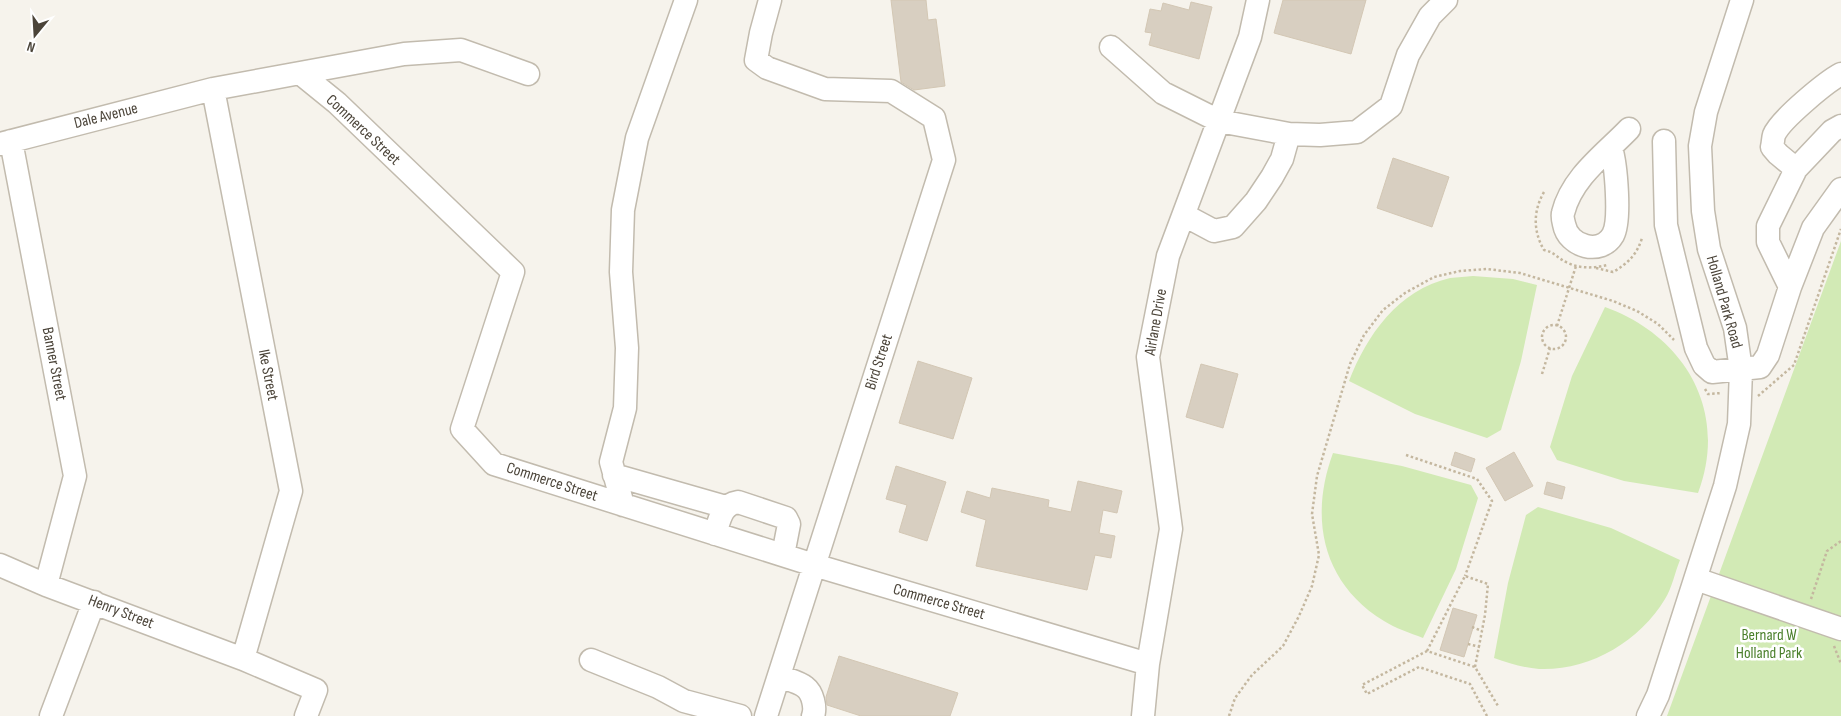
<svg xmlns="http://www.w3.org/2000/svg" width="1841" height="716" font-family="'Sofia Sans Condensed',sans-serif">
  <rect width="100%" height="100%" fill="#f6f3ec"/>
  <path fill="#d2eab5" d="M1841 241V716H1667Z
    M1473 276 1513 279 1537 285 1521 361 1501 430 1487 438 1415 414 1349 381C1367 335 1398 290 1450 278 1458 277 1466 277 1473 276Z
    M1605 307C1685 336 1729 411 1698 493L1624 481 1557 460 1550 447 1572 376Z
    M1333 453 1402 466 1471 485 1478 498 1456 569 1423 638C1410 633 1395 628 1384 621 1322 583 1309 518 1333 453Z
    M1538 507 1611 528 1680 560C1675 572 1672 588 1665 599 1639 642 1589 671 1539 669 1524 668 1509 663 1494 658L1508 583 1526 515Z"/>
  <path fill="#d8cfc1" stroke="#d3c7b4" d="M891 0H926L928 20 936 19 945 86 914 90 901 82Z
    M1283 0H1366L1351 54 1274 33Z
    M1191 2 1212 7 1199 59 1149 45 1152 33 1145 32 1150 9 1161 11 1163 3 1189 10Z
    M1393 158 1449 177 1432 227 1377 208Z
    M918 361 972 378 953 439 899 423Z
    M1201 364 1238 374 1223 428 1186 417Z
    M1455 452 1475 459 1471 472 1451 465Z
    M1514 452 1533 486 1505 501 1486 468Z
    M896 466 946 482 927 541 899 532 907 505 886 499Z
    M1078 481 1122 491 1117 513 1103 510 1099 533 1115 536 1111 558 1095 555 1087 590 976 566 986 520 961 512 967 491 990 498 992 488 1049 500 1048 507 1071 512Z
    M1547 482 1565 487 1562 499 1544 494Z
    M1453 608 1477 615 1464 657 1440 650Z
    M839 656 958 693 950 716H861L827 705 826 697Z"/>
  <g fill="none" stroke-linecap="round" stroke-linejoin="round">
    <defs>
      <path id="minor" d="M1111 47 1163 93 1219 121 1289 134 1320 135 1357 132 1391 106 1408 55 1430 16 1446 0
        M300 73 404 54 461 50 528 74
        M213 89 291 491 243 659
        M11 141 75 476 46 585
        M1664 141 1666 225 1696 348 1704 365 1712 372 1760 367 1768 355 1790 287 1813 228 1841 189
        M0 144 213 89 300 73 337 103 513 272 462 429 494 464 814 565 1148 664
        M1611 148C1616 164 1621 220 1613 235 1601 256 1568 247 1564 224 1563 220 1562 216 1563 213 1572 177 1605 154 1629 129
        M1796 169 1778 154 1772 147C1773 143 1773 138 1774 135 1780 120 1826 82 1841 74
        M1184 215 1214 231 1233 227 1256 201 1272 177 1282 159 1289 134
        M1790 287 1768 242V226L1796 169 1832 131 1841 126
        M614 475 726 507
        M623 505 611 462 625 408 627 348 621 272 623 210 637 138 686 0
        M715 534C720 519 721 505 738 502L786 518 789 524 783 555
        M0 565 46 585 243 659 316 690 306 716
        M1696 579 1841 629
        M591 660 658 687 684 701 740 716
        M779 676C786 679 799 682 805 687 813 693 816 708 813 716
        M51 716 94 602
        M766 716 944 160 934 118 891 91 825 89 767 68 756 60 761 33 770 0
        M1143 716 1148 664 1171 529 1148 357 1168 256 1250 37 1258 0
        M1648 716 1658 695 1725 486 1739 424 1741 370 1735 328 1709 249 1703 211 1700 146 1706 112 1742 0"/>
    </defs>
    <use href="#minor" stroke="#c2bbae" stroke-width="25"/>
    <path stroke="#c4b79f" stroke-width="2.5" stroke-dasharray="2.5 2.5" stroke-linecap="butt" d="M1544 192C1533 211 1533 231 1544 250 1555 252 1558 259 1568 263 1580 269 1594 268 1607 265
      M1596 268 1613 272C1627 264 1637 255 1642 238
      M1542 337a12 12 0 1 1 24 0a12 12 0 1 1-24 0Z
      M1557 326 1576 266
      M1542 374 1550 348
      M1705 389 1708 394 1722 393
      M1758 396 1794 365 1841 229
      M1406 455 1477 479 1492 501 1465 576
      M1811 599 1827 551 1841 541
      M1472 627 1482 631
      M1468 644 1480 647
      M1834 646 1841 664
      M1427 651 1465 576 1488 584 1485 615 1475 667
      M1229 716 1235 698 1252 675 1283 646 1299 616 1312 586 1319 555 1312 514 1317 476 1350 364 1364 335 1383 310 1405 293 1434 277 1460 271 1487 269 1520 273 1613 301 1637 311 1658 324 1674 340
      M1487 716 1470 684 1419 667 1367 694 1362 685 1427 651 1475 667 1498 706"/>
    <use href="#minor" stroke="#fff" stroke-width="22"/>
  </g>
  <g text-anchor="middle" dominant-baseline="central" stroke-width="5" stroke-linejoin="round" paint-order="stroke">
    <g font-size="16" fill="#4b4439" stroke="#fff">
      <text transform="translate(106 116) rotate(-14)">Dale Avenue</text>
      <text transform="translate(363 130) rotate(43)">Commerce Street</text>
      <text transform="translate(1724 302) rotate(74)">Holland Park Road</text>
      <text transform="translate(1156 322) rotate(-80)">Airlane Drive</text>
      <text transform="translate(879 362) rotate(-72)">Bird Street</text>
      <text transform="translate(54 364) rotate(79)">Banner Street</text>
      <text transform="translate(268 375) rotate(79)">Ike Street</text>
      <text transform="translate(552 482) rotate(18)">Commerce Street</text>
      <text transform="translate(939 602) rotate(16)">Commerce Street</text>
      <text transform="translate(121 612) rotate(21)">Henry Street</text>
    </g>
    <g font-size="16" fill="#4a7f2a" stroke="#fff">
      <text x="1769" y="635">Bernard W<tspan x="1769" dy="18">Holland Park</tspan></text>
    </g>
  </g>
  <g transform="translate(35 35) rotate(198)" stroke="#ffffff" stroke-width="4" paint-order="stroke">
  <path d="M0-4L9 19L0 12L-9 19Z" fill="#4b4439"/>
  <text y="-8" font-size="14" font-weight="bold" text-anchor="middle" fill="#4b4439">N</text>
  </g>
</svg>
